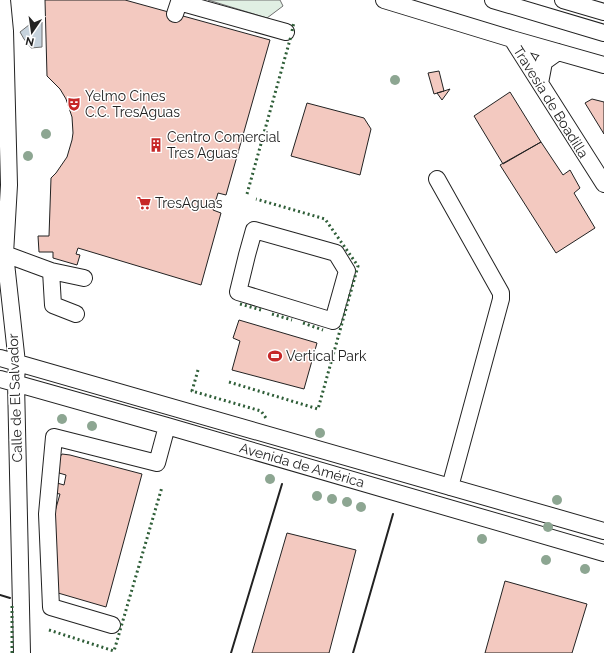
<svg xmlns="http://www.w3.org/2000/svg" width="604" height="653" font-family="Raleway,sans-serif">
  <rect width="100%" height="100%" fill="#fff"/>
  <path fill="#e0efe3" stroke="#6f6f6f" d="M208 0H280L283 6 267 18Z"/>
  <path fill="#c7d3dd" stroke="#6f6f6f" d="M34 21 42 22V47L31 48 24 39 20 32Z"/>
  <path fill="#f3c9c0" stroke="#222" d="M45 0H125L270 40 226 195 218 193 213 210 221 213 201 285 78 248 76 254 80 255 77 265 53 258V252H39L38 236H49L51 178 56 173 67 157 72 140 73 133 72 117 66 99 60 89 47 76Z
    M439 71 444 91 434 94 428 73Z
    M450 89 442 100 437 93 444 91Z
    M510 92 541 142 503 164 474 116Z
    M592 99 604 102V134L585 103Z
    M307 103 364 118 371 129 360 175 291 156Z
    M541 142 563 175 570 170 580 188 574 193 595 228 556 253 500 165Z
    M239 320 317 343 304 389 232 370 240 341 233 338Z
    M62 454 70 455 142 474 106 607 58 593 54 515 60 494 54 493 57 483 64 485 66 475 59 473 56 466 57 461Z
    M287 533 356 550 329 653H252Z
    M505 581 587 604 572 653H485Z"/>
  <g fill="none" stroke-linecap="round" stroke-linejoin="round">
    <defs>
      <path id="minor" d="M2 0 5 31 9 185 5 254 17 363 16 383 22 653
        M384 0 512 39 604 65
        M493 0 604 33
        M563 0 604 12
        M175 14 179 2 286 32
        M512 39 604 184
        M540 83 544 62 558 52
        M437 179 501 293V299L450 487
        M254 230 336 253 347 271 333 321 238 292 247 255Z
        M5 254 51 271
        M76 314 53 305 51 271 84 278
        M0 358 604 531
        M0 379 167 426 604 553
        M112 625 51 607 47 514 54 437 157 463 167 426"/>
    </defs>
    <use href="#minor" stroke="#222" stroke-width="18"/>
    <use href="#minor" stroke="#fff" stroke-width="16"/>
    <path stroke="#2f5e38" stroke-width="3" stroke-dasharray="2 3" stroke-linecap="butt" d="M292 31 294 22
      M247 194 291 36
      M240 304 261 310
      M272 314 292 320
      M303 323 323 330
      M198 370 192 391 261 411 266 418
      M229 382 318 409 358 266 325 219 256 199
      M12 606V653
      M49 630 114 651 162 487"/>
    <path stroke="#222" stroke-width="2" d="M0 595 10 598
      M231 653 282 484
      M353 653 393 514"/>
  </g>
  <g fill="#8da692">
    <circle cx="395" cy="80" r="5"/>
    <circle cx="46" cy="134" r="5"/>
    <circle cx="28" cy="156" r="5"/>
    <circle cx="62" cy="419" r="5"/>
    <circle cx="92" cy="426" r="5"/>
    <circle cx="320" cy="433" r="5"/>
    <circle cx="270" cy="479" r="5"/>
    <circle cx="317" cy="496" r="5"/>
    <circle cx="332" cy="499" r="5"/>
    <circle cx="557" cy="500" r="5"/>
    <circle cx="347" cy="502" r="5"/>
    <circle cx="361" cy="507" r="5"/>
    <circle cx="548" cy="527" r="5"/>
    <circle cx="482" cy="539" r="5"/>
    <circle cx="546" cy="560" r="5"/>
    <circle cx="585" cy="569" r="5"/>
  </g>
  <defs>
    <symbol id="theatre-bare" viewBox="-9 -9 18 18"><path d="M-5-5.5Q0-4 5-5.5V0Q5 5 0 6Q-5 5-5 0ZM-3.3-2.5H-1v1.5H-3.3ZM1-2.5H3.3v1.5H1ZM-2.8 1Q0 5.5 2.8 1Z" fill="#c62828" stroke="#fff" stroke-width="2.5" paint-order="stroke"/></symbol>
    <symbol id="building-bare" viewBox="-9 -9 18 18"><path d="M-4-6H4V6H1V3H-1V6H-4ZM-2.5-4.3h1.7v1.8h-1.7ZM.8-4.3h1.7v1.8H.8ZM-2.5-1h1.7V.8h-1.7ZM.8-1h1.7V.8H.8Z" fill="#c62828" stroke="#fff" stroke-width="2.5" paint-order="stroke"/></symbol>
    <symbol id="supermarket-bare" viewBox="-9 -9 18 18"><path d="M-6-5.5h2.5l.6 2H6L4.5 2H-2.5L-4.4-4H-6ZM-1.5 3.2a1.3 1.3 0 1 0 .1 0ZM3 3.2a1.3 1.3 0 1 0 .1 0Z" fill="#c62828" stroke="#fff" stroke-width="2.5" paint-order="stroke"/></symbol>
    <symbol id="stadium-bare" viewBox="-9 -9 18 18"><path d="M0-5a6.5 5 0 1 0 0 10a6.5 5 0 1 0 0-10ZM-3.5-1.8h7v3.6h-7Z" fill="#c62828" stroke="#fff" stroke-width="2.5" paint-order="stroke"/></symbol>
  </defs>
  <g fill-rule="evenodd">
    <use href="#theatre-bare" x="64" y="94" width="20" height="20"/>
    <use href="#building-bare" x="146" y="135" width="20" height="20"/>
    <use href="#supermarket-bare" x="134" y="193" width="20" height="20"/>
    <use href="#stadium-bare" x="265" y="346" width="20" height="20"/>
  </g>
  <g text-anchor="middle" dominant-baseline="central" stroke-width="3" stroke-linejoin="round" paint-order="stroke">
    <g font-size="14" fill="#222" stroke="#fff" text-anchor="start">
      <text x="85" y="96">Yelmo Cines<tspan x="85" dy="16">C.C. TresAguas</tspan></text>
      <text x="167" y="137">Centro Comercial<tspan x="167" dy="16">Tres Aguas</tspan></text>
      <text x="155" y="203">TresAguas</text>
      <text x="286" y="356">Vertical Park</text>
    </g>
    <g font-size="14" fill="#222" stroke="#fff">
      <text transform="translate(551 102) rotate(58)">Travesía de Boadilla</text>
      <text transform="translate(15 398) rotate(-92)">Calle de El Salvador</text>
      <text transform="translate(302 465) rotate(16)">Avenida de América</text>
    </g>
  </g>
  <g transform="translate(32 32) rotate(193)" stroke="#ffffff" stroke-width="3" paint-order="stroke">
  <path d="M0-3L7 15L0 10L-7 15Z" fill="#222222"/>
  <text y="-6" font-size="11" font-weight="bold" text-anchor="middle" fill="#222222">N</text>
  </g>
</svg>
